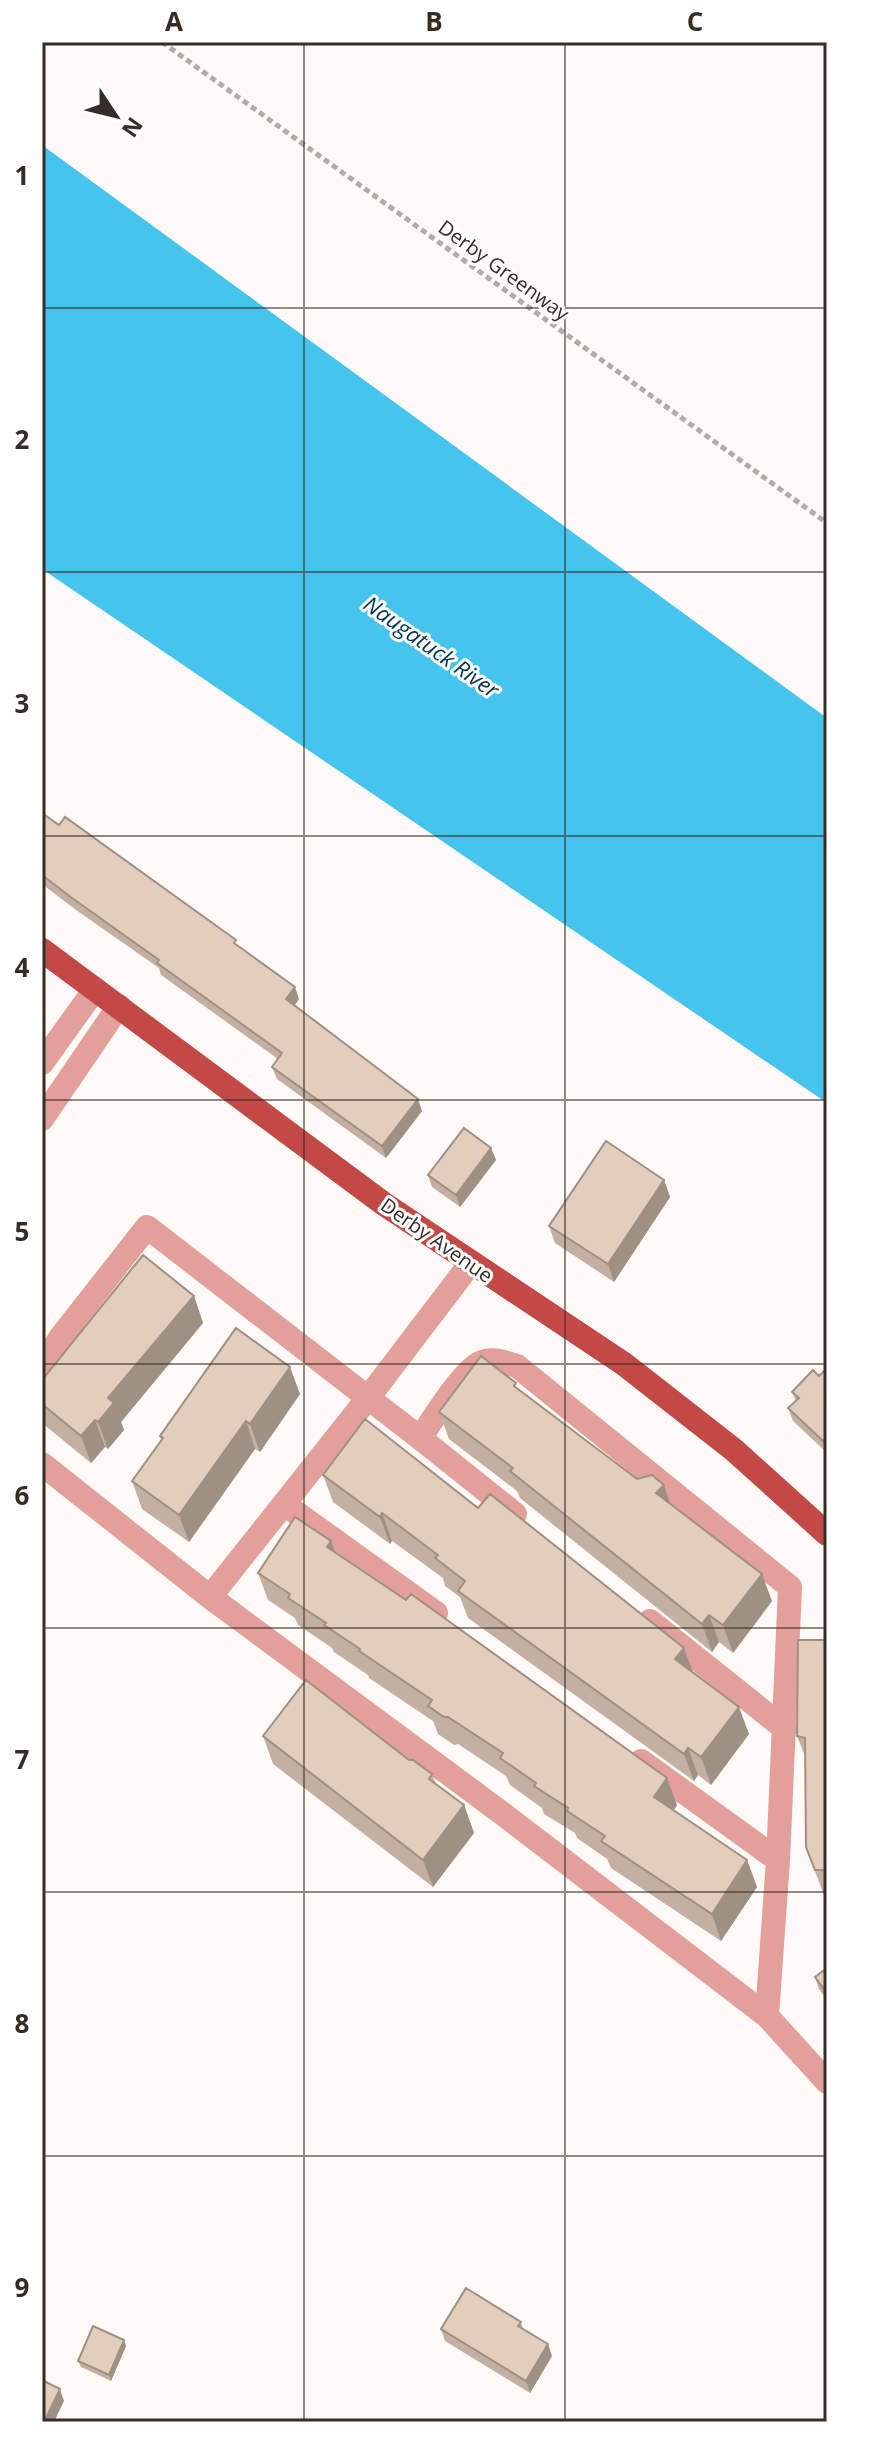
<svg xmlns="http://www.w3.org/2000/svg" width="869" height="2464" font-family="'Open Sans',sans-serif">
  <rect width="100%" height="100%" fill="#fffaf7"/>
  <path fill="#45c4ed" d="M42 145 827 718V1103L42 569Z"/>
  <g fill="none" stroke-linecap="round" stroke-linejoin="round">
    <path stroke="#b2aca8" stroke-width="5" stroke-dasharray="6 4" stroke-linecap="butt" d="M162 42 827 523"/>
    <path stroke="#e39f99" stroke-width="24" d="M42 1063 95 989
      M42 1119 119 1006
      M42 1367 60 1338 147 1227 420 1438C432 1421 463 1370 480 1363 492 1357 505 1362 517 1366L790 1587 778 1860 767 2016 499 1811 210 1597
      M420 1438 515 1514
      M42 1464 210 1597 368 1398 470 1264
      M284 1504 436 1613
      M650 1621 785 1729
      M641 1761 778 1860
      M767 2016 827 2082"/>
    <path stroke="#c24945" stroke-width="24" d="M42 950 384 1204 624 1364 734 1450 827 1534"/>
  </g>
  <path fill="#c3b0a3" d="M42 813 238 946 299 999 294 1006 422 1111 386 1158 277 1079 272 1067 278 1059 161 975 159 968 76 910 42 884Z
    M491 1148 496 1160 460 1207 432 1187 428 1175Z
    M664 1180 670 1197 614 1282 555 1243 549 1226Z
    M194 1296 203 1323 121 1422 124 1430 108 1449 105 1447 91 1463 42 1423V1380Z
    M827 1369V1453L793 1421 788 1408 796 1401 792 1392 819 1376Z
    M518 1389 671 1505 772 1601 733 1653 719 1642 712 1652 520 1498 517 1491 449 1439 439 1412Z
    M300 1394 260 1452 255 1449 189 1542 142 1509 132 1481 161 1440 160 1436Z
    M323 1475 478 1508 684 1648 693 1672 749 1734 711 1785 698 1775 694 1781 468 1618 460 1597 445 1586 443 1578 392 1541 390 1544 333 1502Z
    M335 1553 667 1778 677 1805 674 1810 747 1860 757 1887 721 1941 611 1868 607 1859 577 1838 575 1833 544 1814 542 1808 510 1785 506 1776 458 1744 454 1745 438 1734 433 1721 369 1678 368 1675 334 1652 332 1648 298 1625 295 1618 268 1600 258 1573Z
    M827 1640V1898H825L806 1847 805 1756 797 1736Z
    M263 1736 409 1760 432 1774 436 1784 464 1805 474 1833 433 1887 273 1764Z
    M827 1968V2000L819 1989 815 1977Z
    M521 2322 523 2329 552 2356 530 2393 445 2341 441 2329Z
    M126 2346 111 2381 81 2367 78 2361Z"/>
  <path fill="#9f9084" d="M295 987 299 999 290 1012 286 999Z
    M418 1099 422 1111 386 1158 382 1146Z
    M491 1148 496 1160 460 1207 456 1195Z
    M664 1180 670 1197 614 1282 608 1264Z
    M194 1296 203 1323 121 1422 124 1430 108 1449 98 1422 108 1398Z
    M290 1367 300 1394 260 1452 250 1424Z
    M95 1420 105 1447 91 1463 81 1436Z
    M246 1421 255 1449 189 1542 179 1515Z
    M827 1437V1453L823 1441Z
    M664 1485 673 1512 656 1493Z
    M382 1513 392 1541 390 1544 380 1517Z
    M331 1541 341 1568 327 1547Z
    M762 1574 772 1601 733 1653 723 1625Z
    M709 1615 719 1642 712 1652 702 1624Z
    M684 1648 694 1675 675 1659Z
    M739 1707 749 1734 711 1785 701 1757Z
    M688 1748 698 1775 694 1781 684 1754Z
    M667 1778 677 1805 664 1824 654 1797Z
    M464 1805 474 1833 433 1887 423 1860Z
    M747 1860 757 1887 721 1941 712 1914Z
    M124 2340 126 2346 111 2381 109 2375Z
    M548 2344 552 2356 530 2393 526 2381Z
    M60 2389 64 2401 54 2422H44Z"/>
  <path fill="#e3cdbd" stroke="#9f9084" stroke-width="2" d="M42 813 59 825 65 817 236 940 234 943 295 987 286 999 418 1099 382 1146 272 1067 282 1053 157 963 159 960 72 898 42 875Z
    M464 1128 491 1148 456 1195 428 1175Z
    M606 1141 664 1180 608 1264 549 1226Z
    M143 1255 194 1296 108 1398 114 1403 98 1422 95 1420 81 1436 42 1404V1380Z
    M236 1328 290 1367 250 1424 246 1421 179 1515 132 1481 163 1438 160 1436Z
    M481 1356 516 1383 514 1386 637 1479 652 1475 664 1485 656 1493 762 1574 723 1625 709 1615 702 1624 510 1471 513 1468 439 1412Z
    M826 1369 827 1437 823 1441 788 1408 799 1398 792 1392 813 1370 819 1376Z
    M365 1419 478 1508 490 1494 684 1648 675 1659 739 1707 701 1757 688 1748 684 1754 458 1591 465 1581 435 1558 438 1555 382 1513 380 1517 323 1475Z
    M295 1517 331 1541 327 1547 406 1600 411 1594 667 1778 654 1797 747 1860 712 1914 601 1841 605 1836 567 1811 568 1808 534 1786 536 1783 500 1758 503 1753 448 1717H444L428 1706 432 1700 359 1651 360 1649 324 1625 326 1623 288 1598 290 1594 258 1573Z
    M798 1640H827V1870H815L806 1847 805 1738 797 1736Z
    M306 1680 409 1760H413L432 1774 429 1779 464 1805 423 1860 263 1736Z
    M827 1968V1993L815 1977Z
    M466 2288 521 2322 518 2326 548 2344 526 2381 441 2329Z
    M93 2326 124 2340 109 2375 78 2361Z
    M42 2380 60 2389 44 2422H42Z"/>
  <path fill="none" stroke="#352c26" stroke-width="2" stroke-opacity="0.55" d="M304 42V2422M565 42V2422M42 308H827M42 572H827M42 836H827M42 1100H827M42 1364H827M42 1628H827M42 1892H827M42 2156H827"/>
  <g text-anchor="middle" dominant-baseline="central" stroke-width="6" stroke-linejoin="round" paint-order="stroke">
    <g font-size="20" fill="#352c26" stroke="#fff">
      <text transform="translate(504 270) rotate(36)">Derby Greenway</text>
      <text transform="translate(437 1240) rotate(35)">Derby Avenue</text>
    </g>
    <g font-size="22" font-style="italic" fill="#003849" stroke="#fff">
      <text transform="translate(432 646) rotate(35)">Naugatuck River</text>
    </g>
  </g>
  <rect width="869" height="2464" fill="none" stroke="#ffffff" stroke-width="88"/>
  <g transform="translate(116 116) rotate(125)" stroke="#ffffff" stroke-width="6" paint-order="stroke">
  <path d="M0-6L14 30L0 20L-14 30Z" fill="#352c26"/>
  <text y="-12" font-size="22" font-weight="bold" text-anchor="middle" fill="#352c26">N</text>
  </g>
  <rect x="44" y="44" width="781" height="2376" fill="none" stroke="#352c26" stroke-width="3"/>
  <g font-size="26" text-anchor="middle" font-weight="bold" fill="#352c26">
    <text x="174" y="31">A</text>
    <text x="434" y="31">B</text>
    <text x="695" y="31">C</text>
    <text x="22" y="185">1</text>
    <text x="22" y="449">2</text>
    <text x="22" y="713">3</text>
    <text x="22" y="977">4</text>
    <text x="22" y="1241">5</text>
    <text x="22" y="1505">6</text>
    <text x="22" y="1769">7</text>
    <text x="22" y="2033">8</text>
    <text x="22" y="2297">9</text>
  </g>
</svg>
